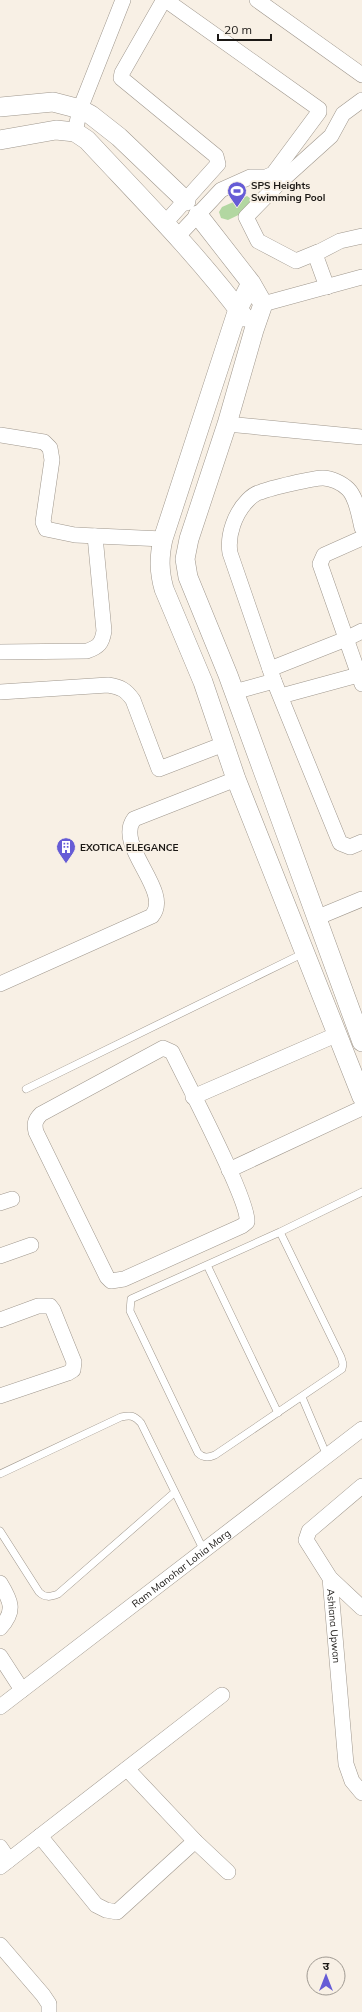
<svg xmlns="http://www.w3.org/2000/svg" width="362" height="2012" font-family="Mulish,'Noto Sans Devanagari',sans-serif">
  <rect width="100%" height="100%" fill="#f8f0e5"/>
  <path fill="#b2d7a1" d="M247 196 254 201 253 208 228 220 221 218 219 212 222 207Z"/>
  <g fill="none" stroke-linecap="round" stroke-linejoin="round">
    <defs>
      <path id="service" d="M26 1089 304 953
        M280 1232 341 1357 343 1364 342 1369 215 1455C208 1458 203 1458 198 1453L130 1311 131 1299 280 1232 362 1192
        M207 1265 278 1413
        M302 1397 327 1456
        M0 1474 121 1417C130 1415 134 1415 141 1423L204 1551
        M0 1531 39 1592C45 1598 50 1597 58 1594L175 1492"/>
      <g id="minor">
        <path d="M257 0 362 75"/>
        <path d="M75 132 80 109 123 0"/>
        <path d="M165 223 218 164 216 156 121 78 122 73 162 3 167 1 319 109V112L273 174 266 177H250L221 190 178 236"/>
        <path d="M318 252 296 261 258 241 246 217 280 182 331 136 343 114 362 100"/>
        <path d="M327 287 315 254 340 241 362 236"/>
        <path d="M263 304 362 277"/>
        <path d="M227 424 362 437"/>
        <path d="M0 435 44 442 50 448 52 460 43 522 46 529 75 535 163 539"/>
        <path d="M362 538 324 555 320 564 362 684"/>
        <path d="M0 652 87 651C99 647 102 643 104 631L95 536"/>
        <path d="M270 669 346 639 362 631"/>
        <path d="M274 681 340 843 350 847 362 842"/>
        <path d="M0 692 108 685C121 687 126 690 133 700L159 769 224 744"/>
        <path d="M234 692 274 681 230 553C227 535 235 513 248 500 251 497 256 493 261 492 270 488 314 478 323 478 331 478 342 483 348 489 357 498 359 516 362 528"/>
        <path d="M281 696 362 674"/>
        <path d="M316 918 362 899"/>
        <path d="M0 984 152 916C173 891 114 846 134 819L236 779"/>
        <path d="M163 1048 172 1052C185 1079 250 1202 247 1222L242 1226 124 1279 111 1281 107 1277 36 1132C34 1124 35 1120 41 1114Z"/>
        <path d="M193 1097 338 1034"/>
        <path d="M229 1170 362 1108"/>
        <path d="M0 1203 12 1199"/>
        <path d="M0 1256 31 1245"/>
        <path d="M0 1320 38 1306H50L53 1310 74 1362 73 1370 68 1373 0 1396"/>
        <path id="s1" d="M362 1486 309 1531 306 1540 330 1578 346 1764 352 1781 362 1793"/>
        <path d="M330 1578 362 1608"/>
        <path d="M0 1583C11 1601 16 1611 0 1628"/>
        <path d="M0 1656 22 1690"/>
        <path id="s2" d="M0 1707 362 1429"/>
        <path d="M127 1769 195 1841 228 1872"/>
        <path d="M40 1836 96 1905 106 1910 117 1912 195 1841"/>
        <path d="M0 1847 9 1860"/>
        <path d="M0 1867 222 1695"/>
        <path d="M0 1945 43 1995 49 2004V2012"/>
      </g>
      <path id="tertiary" d="M0 107 53 102 80 109 91 115 119 137 186 201
        M0 140 56 130 75 132 87 140C141 198 197 254 244 317
        M198 215 251 283 263 304 254 330 227 424 189 539 185 559 188 577 228 675 362 1042
        M251 283 238 309 163 539C159 557 159 571 164 589L203 682 236 779 362 1097"/>
    </defs>
    <use href="#service" stroke="#9f978d" stroke-width="8"/>
    <use href="#minor" stroke="#9f978d" stroke-width="16"/>
    <use href="#tertiary" stroke="#9f978d" stroke-width="20"/>
    <use href="#service" stroke="#fff" stroke-width="7"/>
    <use href="#minor" stroke="#fff" stroke-width="15"/>
    <use href="#tertiary" stroke="#fff" stroke-width="19"/>
  </g>
  <defs>
    <symbol id="stadium-pin" viewBox="-11 -11 22 30"><path d="M0 17L-7.5 6A9.5 9.5 0 1 1 7.5 6Z" fill="#665cd6" stroke="#f8f0e5"/><path d="M0-5a6.5 5 0 1 0 0 10a6.5 5 0 1 0 0-10ZM-3.5-1.8h7v3.6h-7Z" fill="#fff"/></symbol>
    <symbol id="building-pin" viewBox="-11 -11 22 30"><path d="M0 17L-7.5 6A9.5 9.5 0 1 1 7.5 6Z" fill="#665cd6" stroke="#f8f0e5"/><path d="M-4-6H4V6H1V3H-1V6H-4ZM-2.5-4.3h1.7v1.8h-1.7ZM.8-4.3h1.7v1.8H.8ZM-2.5-1h1.7V.8h-1.7ZM.8-1h1.7V.8H.8Z" fill="#fff"/></symbol>
  </defs>
  <g fill-rule="evenodd">
    <use href="#stadium-pin" x="226" y="180" width="22" height="30"/>
    <use href="#building-pin" x="55" y="836" width="22" height="30"/>
  </g>
  <g text-anchor="middle" dominant-baseline="central" stroke-width="4" stroke-linejoin="round" paint-order="stroke">
    <g font-size="10" font-weight="bold" fill="#1b1815" stroke="#f8f0e5" text-anchor="start">
      <text x="251" y="185">SPS Heights<tspan x="251" dy="12">Swimming Pool</tspan></text>
      <text x="80" y="847">EXOTICA ELEGANCE</text>
    </g>
    <g font-size="10" fill="#1b1815" stroke="#f8f0e5">
      <text stroke="none"><textPath href="#s2" startOffset="228">Ram Manohar Lohia Marg</textPath></text>
      <text stroke="none"><textPath href="#s1" startOffset="172">Ashiana Upwan</textPath></text>
    </g>
  </g>
  <g transform="translate(326 1976)"><circle r="19" fill="#f8f0e5" stroke="#a09a92"/>
  <path d="M0-3L7 15L0 10L-7 15Z" fill="#665cd6"/>
  <text y="-6" font-size="11" font-weight="bold" text-anchor="middle" fill="#1b1815">उ</text>
  </g>
  <path d="M218 34v6h53v-6" fill="none" stroke="#1b1815" stroke-width="2"/>
  <text x="224" y="34" font-size="12" fill="#1b1815" stroke="#f8f0e5" stroke-width="3" paint-order="stroke">20 m</text>
</svg>
